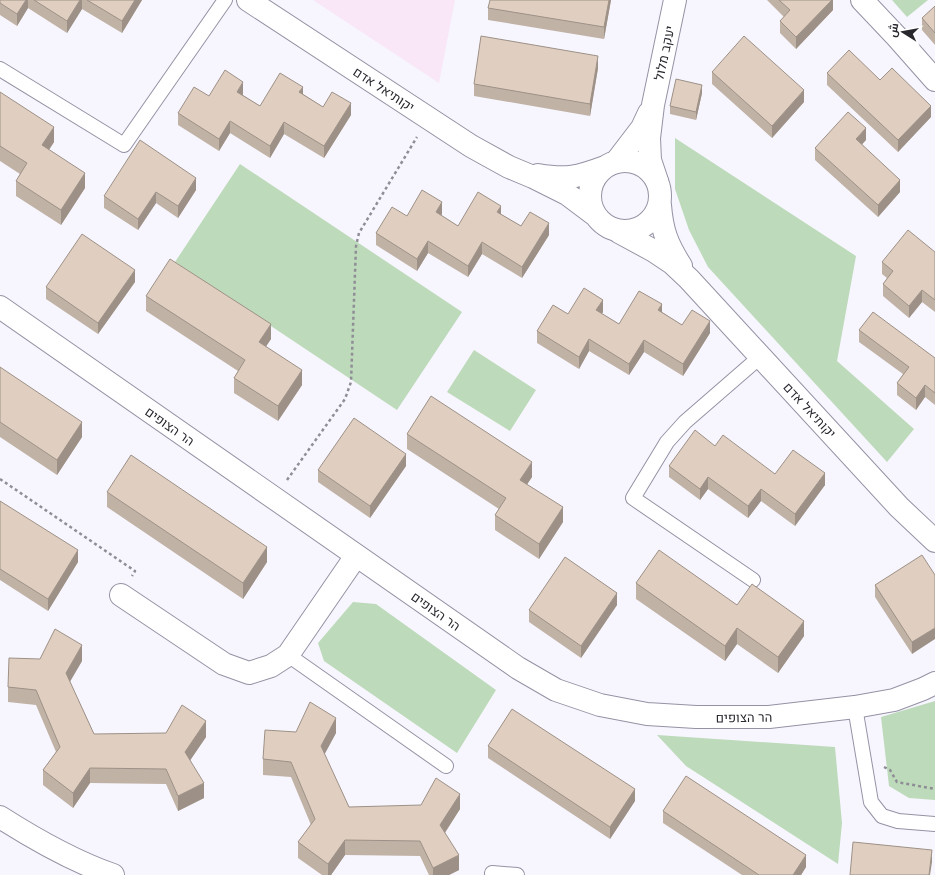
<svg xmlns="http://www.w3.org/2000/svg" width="935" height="875" font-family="Inter,Cairo,Heebo,sans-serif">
  <rect width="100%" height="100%" fill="#f7f6fe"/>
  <path fill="#f9e7f8" d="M313 0H455L439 83Z"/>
  <path fill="#bddaba" d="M892 0H928L907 17Z
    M675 138 856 256 837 361 914 429 887 462 708 267 689 230 675 189Z
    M240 164 462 312 397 410 175 262Z
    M474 350 536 390 510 431 447 392Z
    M353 602 376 604 496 690 457 753 324 661 318 643Z
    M935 701V800L909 798 889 786 881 717Z
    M657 735 835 747 842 823 838 864 686 766Z"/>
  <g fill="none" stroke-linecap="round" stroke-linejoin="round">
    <defs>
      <path id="service" d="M0 69 124 145 225 0
        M753 580 633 498 667 442 685 422 761 356
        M288 655 446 766
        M855 707 871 802 882 816 898 821 935 824
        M492 873 517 875"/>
      <path id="minor" d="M862 0 897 37 935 80
        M616 162 642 128 649 113
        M657 181 650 160 649 138 653 105 675 0
        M0 307 518 668 556 690 600 705 647 714 696 717H769L855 707 894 700 923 689 935 683
        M121 595 224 664 249 673 271 666 288 655 356 556
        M0 817C36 840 73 861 113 875"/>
      <path id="tertiary" d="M248 0 471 146 509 167 533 177 567 194 595 215
        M590 196a35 35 0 1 1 70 0a35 35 0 1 1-70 0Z
        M538 175C567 180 578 177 605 167
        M660 205C662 231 667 244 681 266
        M619 232 654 251 672 263 689 279 899 507 935 541"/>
    </defs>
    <use href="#service" stroke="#9592a4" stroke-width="16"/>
    <use href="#minor" stroke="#9592a4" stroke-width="24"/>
    <use href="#tertiary" stroke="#9592a4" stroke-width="24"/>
    <path stroke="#8f8e96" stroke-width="2.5" stroke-dasharray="3 3" stroke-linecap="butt" d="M0 479 135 571 132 576
      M287 480 345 399 351 382 356 246 359 233 417 137
      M884 767 890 770 897 782 935 789"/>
    <use href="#service" stroke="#fff" stroke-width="14"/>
    <use href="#minor" stroke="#fff" stroke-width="22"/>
    <use href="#tertiary" stroke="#fff" stroke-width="22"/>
  </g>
  <path fill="#c1b2a6" d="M0 0H142L122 33 82 9 67 33 28 8 17 26 0 15Z
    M611 0 604 39 488 20V8Z
    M767 0H833V10L796 49 780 33V21L784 17Z
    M935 6V45L922 30V18Z
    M598 68 590 116 474 96V84Z
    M712 72 804 102 772 138 712 84Z
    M827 73 880 80 931 117 898 152 827 85Z
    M0 92 54 142 49 150 85 188 61 225 16 196V181L20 174 0 161Z
    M702 93 696 120 670 114V106Z
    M243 94V95L260 106 303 94 323 107 351 115 324 158 284 134 270 158 230 133 219 151 178 125V113L209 96Z
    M866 140 862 144 900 192 878 217 815 160V148Z
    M196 178V190L178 218 156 203 138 230 104 208V196Z
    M442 214 441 215 458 226 501 214 521 226 549 235 522 278 482 254 468 277 428 253 417 271 376 245V233L407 216Z
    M935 252V312L922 302 909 318 883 296V284L887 278 882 274V262Z
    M135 282 98 334 46 299V287Z
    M146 296 271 339 266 346 302 385 278 421 234 393V378L238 371 146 311Z
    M603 312 602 314 619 324 662 312 682 325 710 333 683 376 644 352 629 375 589 351 579 369 537 343V331L568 314Z
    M859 330 935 358V405L925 397 916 410 897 395V383L903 374 859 342Z
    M0 367 82 437 57 475 0 437Z
    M407 434 532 477 527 484 563 522 539 559 495 530V515L499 509 407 449Z
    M715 446 775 474 825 485 795 526 761 501 748 518 708 489 700 500 669 477V466Z
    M406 466 370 518 318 482V470Z
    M107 492 267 562 243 599 107 507Z
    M0 501 78 562 48 611 0 580Z
    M935 575 912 654 875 597V585Z
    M636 583 737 605 804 636 778 673 737 644 725 661 636 599Z
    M617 605 581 658 529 622V610Z
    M82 661 70 682 94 734 206 737 190 760 204 798 178 811 166 784 90 783 73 808 43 785V770L56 752 36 705 8 702V687Z
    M336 733 324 754 349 807 460 809 445 833 459 870 449 875H429L420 856 345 855 331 875H322L298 858V842L311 825 291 777 263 775V759Z
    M488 746 635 801 610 839 488 758Z
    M663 811 806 867 801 875H742L663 823Z"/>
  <path fill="#9d9187" d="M26 0H28V8L17 26V14Z
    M80 0H82V9L67 33V21Z
    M135 0H142L122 33V21Z
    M609 0H611L604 39V27Z
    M832 0H833V10L796 49V37Z
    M598 56V68L590 116V104Z
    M243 82V94L237 104V92Z
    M702 85V93L696 120V112Z
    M303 87V98L299 92Z
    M804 90V102L772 138V126Z
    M351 103V115L324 158V146Z
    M931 106V117L898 152V140Z
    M230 121V133L219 151V139Z
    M284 122V134L270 158V146Z
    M54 127V142L42 160V145Z
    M866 128V140L856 151V139Z
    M85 173V188L61 225V210Z
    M196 178V190L178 218V206Z
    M900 180V192L878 217V205Z
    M156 192V203L138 230V219Z
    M442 202V214L436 224V212Z
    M501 206V218L497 212Z
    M549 223V235L522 278V267Z
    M428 241V253L417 271V259Z
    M482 242V254L468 277V266Z
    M135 270V282L98 334V323Z
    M922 290V302L909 318V306Z
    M603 300V312L596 322V310Z
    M662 304V316L658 310Z
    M710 321V333L683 376V364Z
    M271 324V339L259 357V342Z
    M589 339V351L579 369V357Z
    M644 340V352L629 375V364Z
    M302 370V385L278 421V406Z
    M925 385V397L916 410V398Z
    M82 422V437L57 475V460Z
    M406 454V466L370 518V506Z
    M532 462V477L520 495V480Z
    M825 473V485L795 526V514Z
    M708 477V489L700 500V489Z
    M761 489V501L748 518V506Z
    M563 507V522L539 559V544Z
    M267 547V562L243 599V583Z
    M78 550V562L48 611V599Z
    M617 593V605L581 658V646Z
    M804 621V636L778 673V657Z
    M737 628V644L725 661V646Z
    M935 628V639L912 654V642Z
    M82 645V661L66 688V673Z
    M336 718V733L321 761V746Z
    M206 721V737L185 768V752Z
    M90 768V783L73 808V793Z
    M204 783V798L178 811V796Z
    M635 789V801L610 839V827Z
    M460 794V809L440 840V825Z
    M345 840V855L331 875H328V864Z
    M932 850V862L930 875H929Z
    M459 855V870L449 875H433V868Z
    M806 855V867L801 875H793Z"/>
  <path fill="#e0cfc1" stroke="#9d9187" d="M0 0H26L17 14 0 3Z
    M34 0H80L67 21Z
    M87 0H135L122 21Z
    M490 0H609L604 27 488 8Z
    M779 0H832L796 37 780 21 790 10Z
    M935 6V33L922 18Z
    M481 36 598 56 590 104 474 84Z
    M744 36 804 90 772 126 712 72Z
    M849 50 880 80 892 68 931 106 898 140 827 73Z
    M225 70 243 82 237 92 260 106 280 73 303 87 299 92 323 107 332 92 351 103 324 146 284 122 270 146 230 121 219 139 178 113 194 87 209 96Z
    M676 79 702 85 696 112 670 106Z
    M0 92 54 127 42 145 85 173 61 210 16 181 27 163 0 146Z
    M848 112 866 128 856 139 900 180 878 205 815 148Z
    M140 140 196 178 178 206 156 192 138 219 104 196Z
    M422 190 442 202 436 212 458 226 478 192 501 206 497 212 521 226 530 212 549 223 522 267 482 242 468 266 428 241 417 259 376 233 392 207 407 216Z
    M908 230 935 252V300L922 290 909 306 883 284 893 271 882 262Z
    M82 234 135 270 98 323 46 287Z
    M170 259 271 324 259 342 302 370 278 406 234 378 245 360 146 296Z
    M584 288 603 300 596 310 619 324 639 291 662 304 658 310 682 325 692 310 710 321 683 364 644 340 629 364 589 339 579 357 537 331 553 305 568 314Z
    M873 312 935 358V393L925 385 916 398 897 383 909 367 859 330Z
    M0 367 82 422 57 460 0 422Z
    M431 396 532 462 520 480 563 507 539 544 495 515 506 498 407 434Z
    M354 418 406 454 370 506 318 470Z
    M695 430 715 446 723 435 775 474 793 450 825 473 795 514 761 489 748 506 708 477 700 489 669 466Z
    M131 455 267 547 243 583 107 492Z
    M0 501 78 550 48 599 0 569Z
    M659 550 737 605 752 584 804 621 778 657 737 628 725 646 636 583Z
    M922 555 935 575V628L912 642 875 585Z
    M565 557 617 593 581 646 529 610Z
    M55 629 82 645 66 673 94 734 166 733 182 705 206 721 185 752 204 783 178 796 166 769 90 768 73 793 43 770 60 747 36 690 8 687 9 658 40 659Z
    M310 702 336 718 321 746 349 807 421 805 436 778 460 794 440 825 459 855 433 868 420 841 345 840 328 864 298 842 315 819 291 762 263 759 265 730 296 732Z
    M512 709 635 789 610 827 488 746Z
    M686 776 806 855 793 875H759L663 811Z
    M853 842 932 850 929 875H850Z"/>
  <g text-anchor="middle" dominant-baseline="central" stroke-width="3.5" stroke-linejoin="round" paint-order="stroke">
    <g font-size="13" fill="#28272e" stroke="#fff">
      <text transform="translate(664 53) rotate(-78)">יעקב מלול</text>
      <text transform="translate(384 89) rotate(33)">יקותיאל אדם</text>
      <text transform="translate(810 410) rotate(47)">יקותיאל אדם</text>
      <text transform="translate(170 426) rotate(35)">הר הצופים</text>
      <text transform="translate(436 611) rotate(35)">הר הצופים</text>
      <text transform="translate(744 717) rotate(-1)">הר הצופים</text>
    </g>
  </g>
  <g transform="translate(903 32) rotate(281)" stroke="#ffffff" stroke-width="3" paint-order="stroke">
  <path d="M0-3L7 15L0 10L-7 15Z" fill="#28272e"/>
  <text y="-6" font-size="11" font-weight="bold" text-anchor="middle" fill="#28272e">ش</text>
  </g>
</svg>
